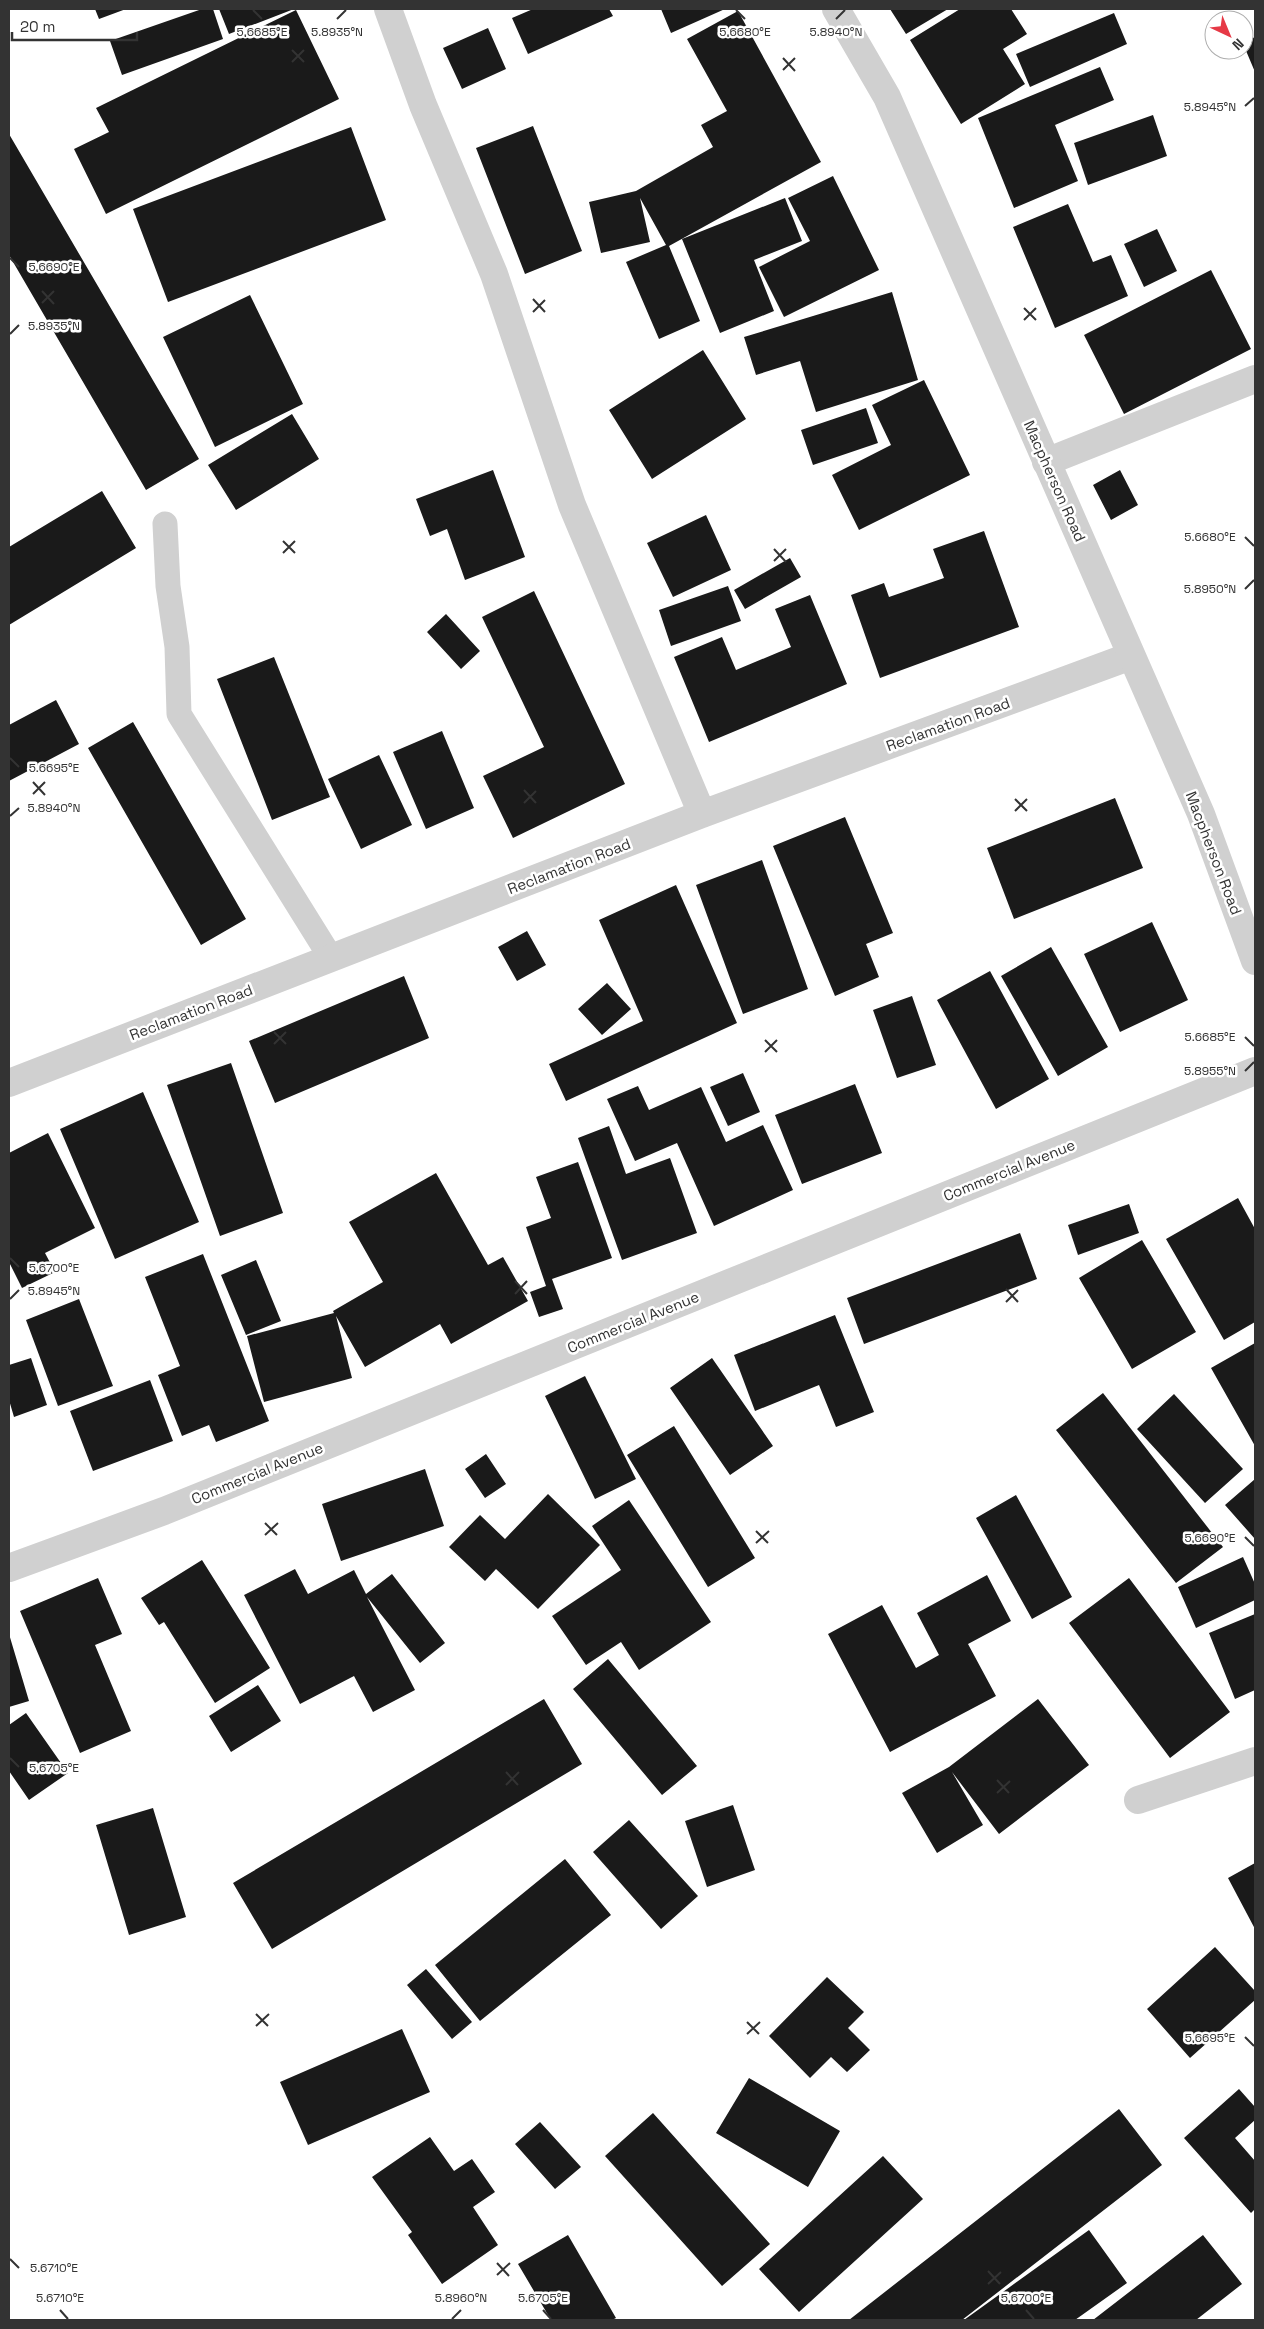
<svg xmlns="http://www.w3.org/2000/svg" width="1264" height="2329" font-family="'Space Grotesk',sans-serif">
  <rect width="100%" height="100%" fill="#fff"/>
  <path fill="#1a1a1a" d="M95 9H126L99 19Z
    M202 9H213L223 39 122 75 110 41Z
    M219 9H294L229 34Z
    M533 9H609L613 16 528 54 512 18Z
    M661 9H725L671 33Z
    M890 9H948L906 34Z
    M960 9H1011L1027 34 1003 49 1025 84 961 124 910 40Z
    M296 10 339 99 106 214 74 149 109 132 96 108Z
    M738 11 821 162 669 246 700 321 659 339 626 262 666 245 640 198 650 242 601 253 589 202 636 191 713 147 701 125 727 111 687 39Z
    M1114 13 1127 44 1030 87 1016 54Z
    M488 28 506 69 462 89 443 48Z
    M1255 37V72L1244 46V42Z
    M1100 67 1114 100 1055 125 1078 181 1014 208 978 118Z
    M1153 115 1167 156 1088 185 1074 143Z
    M533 126 582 251 525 274 476 148Z
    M351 127 386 220 168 302 133 209Z
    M9 134 199 459 146 490 9 255Z
    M833 176 879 270 784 317 759 267 810 241 788 198Z
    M785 198 802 241 754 260 774 311 720 333 682 239Z
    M1068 204 1093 262 1111 255 1128 296 1055 328 1013 227Z
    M1157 229 1177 271 1144 287 1124 244Z
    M1211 270 1251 349 1124 414 1084 335Z
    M892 292 918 380 816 412 800 361 756 375 744 337Z
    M250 295 303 404 215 447 163 337Z
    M703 350 746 419 652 479 609 410Z
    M924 380 970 475 859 530 832 475 891 445 872 405Z
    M866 408 878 443 813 465 801 430Z
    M292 414 319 459 236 510 208 465Z
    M493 470 525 557 465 580 447 529 430 536 416 499Z
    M1120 470 1138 505 1111 520 1093 485Z
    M102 491 136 548 9 625V547Z
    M706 515 731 570 673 597 647 543Z
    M984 531 1019 627 880 678 851 595 884 583 889 597 944 578 933 549Z
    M790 558 801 577 745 609 734 590Z
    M728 586 741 621 671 646 659 610Z
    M534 591 625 784 513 838 483 776 544 747 482 617Z
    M810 595 847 684 709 742 674 657 722 637 736 670 791 647 775 609Z
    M446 614 480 651 461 669 427 632Z
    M274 657 330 797 272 820 217 679Z
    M56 700 79 744 9 781V725Z
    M133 722 246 919 201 945 88 748Z
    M442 731 474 808 426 829 393 752Z
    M379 755 412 825 361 849 328 779Z
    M1115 798 1143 868 1014 919 987 848Z
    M845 817 893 933 866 944 879 977 835 996 773 846Z
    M762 860 808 989 743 1014 696 885Z
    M676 885 737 1023 566 1101 549 1064 643 1021 599 920Z
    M1152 922 1188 1000 1120 1032 1084 954Z
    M527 931 546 965 517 981 498 947Z
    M1051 947 1108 1047 1058 1076 1001 976Z
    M990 971 1049 1079 996 1109 937 1000Z
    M404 976 429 1038 275 1103 249 1041Z
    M607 983 631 1009 602 1035 578 1009Z
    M912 996 936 1065 897 1078 873 1010Z
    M231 1063 283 1213 220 1236 167 1085Z
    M743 1073 760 1112 728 1126 710 1087Z
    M855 1084 882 1153 802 1184 775 1115Z
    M638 1086 649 1110 701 1087 726 1142 763 1125 793 1190 714 1226 677 1143 635 1161 607 1099Z
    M143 1092 199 1222 115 1259 60 1129Z
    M609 1126 626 1174 670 1158 697 1233 622 1260 578 1138Z
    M48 1133 95 1228 45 1253 55 1272 22 1288 9 1262V1153Z
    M578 1162 612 1258 552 1279 563 1309 539 1317 530 1292 546 1286 526 1227 551 1218 536 1177Z
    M436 1173 488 1265 503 1257 528 1301 451 1344 440 1324 365 1367 336 1316 352 1378 264 1402 247 1336 334 1313 333 1311 383 1282 349 1222Z
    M1238 1198 1255 1229V1322L1224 1340 1166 1239Z
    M1129 1204 1139 1233 1078 1255 1068 1225Z
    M1020 1233 1037 1279 864 1344 847 1298Z
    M1142 1240 1196 1332 1132 1369 1079 1278Z
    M203 1254 269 1421 216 1442 209 1425 182 1436 158 1375 180 1366 145 1277Z
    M256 1260 281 1321 246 1335 221 1275Z
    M79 1299 113 1386 58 1406 26 1320Z
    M835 1315 874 1412 836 1427 819 1385 755 1411 734 1355Z
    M1255 1343V1446L1211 1368Z
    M31 1358 47 1405 14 1417 9 1400V1365Z
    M712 1358 773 1446 730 1475 670 1388Z
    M585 1376 636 1479 595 1499 545 1396Z
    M150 1380 173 1441 93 1471 70 1411Z
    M1103 1393 1223 1547 1176 1583 1056 1430Z
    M1174 1394 1243 1469 1205 1503 1137 1429Z
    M674 1426 755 1558 708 1587 627 1455Z
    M486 1454 506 1484 485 1498 465 1469Z
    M425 1469 444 1526 341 1561 322 1504Z
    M1255 1479V1539L1225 1505Z
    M548 1494 600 1545 538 1609 496 1569 485 1581 449 1547 480 1515 505 1539Z
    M1016 1495 1072 1597 1032 1619 976 1518Z
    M629 1500 711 1622 639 1670 621 1642 586 1665 552 1616 621 1570 592 1526Z
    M1243 1557 1255 1584V1600L1196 1628 1178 1587Z
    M202 1560 270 1668 215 1703 164 1622 159 1625 141 1598Z
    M295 1569 308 1594 354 1570 366 1594 392 1574 445 1643 420 1663 367 1597 415 1690 373 1712 354 1676 300 1704 244 1595Z
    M987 1575 1011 1621 968 1644 996 1696 890 1752 828 1634 882 1605 916 1668 939 1655 917 1613Z
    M98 1578 122 1634 95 1645 131 1731 80 1753 20 1611Z
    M1129 1578 1230 1712 1170 1758 1069 1623Z
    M1255 1614V1690L1235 1699 1209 1633Z
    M9 1634 29 1701 9 1707Z
    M608 1659 697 1766 662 1795 573 1689Z
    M258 1685 281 1721 231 1752 209 1716Z
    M544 1699 582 1764 272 1949 233 1883Z
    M1038 1699 1089 1765 999 1834 952 1772 983 1825 937 1853 902 1793 949 1767Z
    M26 1713 68 1773 29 1800 9 1771V1725Z
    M733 1805 755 1870 707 1887 685 1821Z
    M153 1808 186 1917 129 1935 96 1825Z
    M629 1820 698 1896 661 1929 593 1852Z
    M565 1859 611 1915 480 2021 435 1965Z
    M1255 1863V1929L1228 1878Z
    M1215 1947 1255 1991V2000L1190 2058 1147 2009Z
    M426 1969 472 2022 452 2039 407 1985Z
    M827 1977 864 2012 848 2028 870 2050 847 2072 831 2057 810 2078 769 2036Z
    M402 2029 430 2092 308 2145 280 2082Z
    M749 2078 840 2131 808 2187 716 2133Z
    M1239 2089 1255 2107V2120L1235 2138 1255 2161V2209L1251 2213 1184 2138Z
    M1119 2109 1162 2165 962 2320H849Z
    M653 2113 770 2244 722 2286 605 2156Z
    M540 2122 581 2167 555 2189 515 2144Z
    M430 2137 454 2171 472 2159 495 2192 473 2207 498 2245 442 2284 408 2235 412 2232 372 2177Z
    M883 2156 923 2199 799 2312 759 2269Z
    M1089 2230 1127 2283 1075 2320H964Z
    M568 2235 616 2318 612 2320H551L518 2264Z
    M1203 2235 1242 2284 1196 2320H1093Z"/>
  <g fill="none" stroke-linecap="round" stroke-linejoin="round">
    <path stroke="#d0d0d0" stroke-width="25" d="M165 524 168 586 177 647 179 714 331 958"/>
    <path stroke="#d0d0d0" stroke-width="28" d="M388 9 423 105 494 274 572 505 702 814
      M1046 462 1255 379
      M9 1083 702 814 1131 656
      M9 1568 164 1511 1255 1071
      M1138 1800 1255 1761"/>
    <path stroke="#d0d0d0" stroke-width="28" d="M836 9 887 97 1201 814 1255 961"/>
  </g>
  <path fill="none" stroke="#333" stroke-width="2" d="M253 10 262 19M736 10 745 19M337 19 346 10M836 19 845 10M292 50 304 62M783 58 795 71M292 62 304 50M783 70 795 58M1245 106 1254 98M10 258 19 267M42 291 54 304M533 299 545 312M42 303 54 291M1024 308 1036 320M533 312 545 300M1024 320 1036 308M10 334 19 325M1245 537 1254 546M283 541 295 553M774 549 786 562M283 553 295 541M774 561 786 549M1245 589 1254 580M10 758 19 767M33 782 45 795M524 790 536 803M33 794 45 782M1015 799 1027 811M524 803 536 791M1015 811 1027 799M10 816 19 808M274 1032 286 1044M1245 1037 1254 1046M765 1040 777 1052M274 1044 286 1032M765 1052 777 1040M1245 1071 1254 1062M10 1258 19 1267M515 1281 527 1294M1006 1289 1018 1302M515 1294 527 1281M10 1299 19 1290M1006 1302 1018 1290M265 1523 277 1535M756 1531 768 1543M265 1535 278 1523M1245 1537 1254 1546M756 1543 769 1531M10 1758 19 1767M506 1772 518 1785M997 1780 1009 1793M506 1785 519 1772M997 1793 1010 1781M256 2014 268 2026M747 2022 759 2034M256 2026 269 2014M747 2034 760 2022M1245 2037 1254 2046M10 2259 19 2268M497 2263 509 2276M988 2271 1000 2284M497 2275 510 2263M988 2284 1001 2272M60 2310 68 2319M543 2310 551 2319M1026 2310 1034 2319M452 2319 461 2310"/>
  <g text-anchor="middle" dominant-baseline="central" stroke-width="5" stroke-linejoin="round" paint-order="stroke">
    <g font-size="15" fill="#333" stroke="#fff">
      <text transform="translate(1055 481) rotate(66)">Macpherson Road</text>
      <text transform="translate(948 724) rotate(-20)">Reclamation Road</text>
      <text transform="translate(1214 853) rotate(69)">Macpherson Road</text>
      <text transform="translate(569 866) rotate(-21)">Reclamation Road</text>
      <text transform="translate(191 1012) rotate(-21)">Reclamation Road</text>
      <text transform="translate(1009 1170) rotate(-22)">Commercial Avenue</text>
      <text transform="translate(633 1322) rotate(-22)">Commercial Avenue</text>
      <text transform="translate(257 1473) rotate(-22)">Commercial Avenue</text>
    </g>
  </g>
  <g font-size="12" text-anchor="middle" fill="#333" stroke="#fff" stroke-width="5" stroke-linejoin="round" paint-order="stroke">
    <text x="337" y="36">5.8935°N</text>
    <text x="836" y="36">5.8940°N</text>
    <text x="262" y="36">5.6685°E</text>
    <text x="745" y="36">5.6680°E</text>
    <text x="1210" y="111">5.8945°N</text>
    <text x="54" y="271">5.6690°E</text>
    <text x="54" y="330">5.8935°N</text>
    <text x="1210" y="541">5.6680°E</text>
    <text x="1210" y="593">5.8950°N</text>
    <text x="54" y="772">5.6695°E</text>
    <text x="54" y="812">5.8940°N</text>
    <text x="1210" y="1041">5.6685°E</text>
    <text x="1210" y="1075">5.8955°N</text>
    <text x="54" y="1272">5.6700°E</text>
    <text x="54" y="1295">5.8945°N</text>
    <text x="1210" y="1542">5.6690°E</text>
    <text x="54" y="1772">5.6705°E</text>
    <text x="1210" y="2042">5.6695°E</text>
    <text x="54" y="2272">5.6710°E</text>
    <text x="60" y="2302">5.6710°E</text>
    <text x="543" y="2302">5.6705°E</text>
    <text x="1026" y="2302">5.6700°E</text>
    <text x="461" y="2302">5.8960°N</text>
  </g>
  <rect width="1264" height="2329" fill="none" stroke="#333333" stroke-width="20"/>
  <g transform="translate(1229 35) rotate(136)"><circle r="24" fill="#ffffff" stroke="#adadad"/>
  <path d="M0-4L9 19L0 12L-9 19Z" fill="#e63946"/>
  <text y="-8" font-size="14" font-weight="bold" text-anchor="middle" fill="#333333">N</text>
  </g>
  <path d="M12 32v8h125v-8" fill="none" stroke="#333333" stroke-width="2.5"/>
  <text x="20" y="32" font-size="15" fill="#333333" stroke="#ffffff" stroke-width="4" paint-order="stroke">20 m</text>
</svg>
